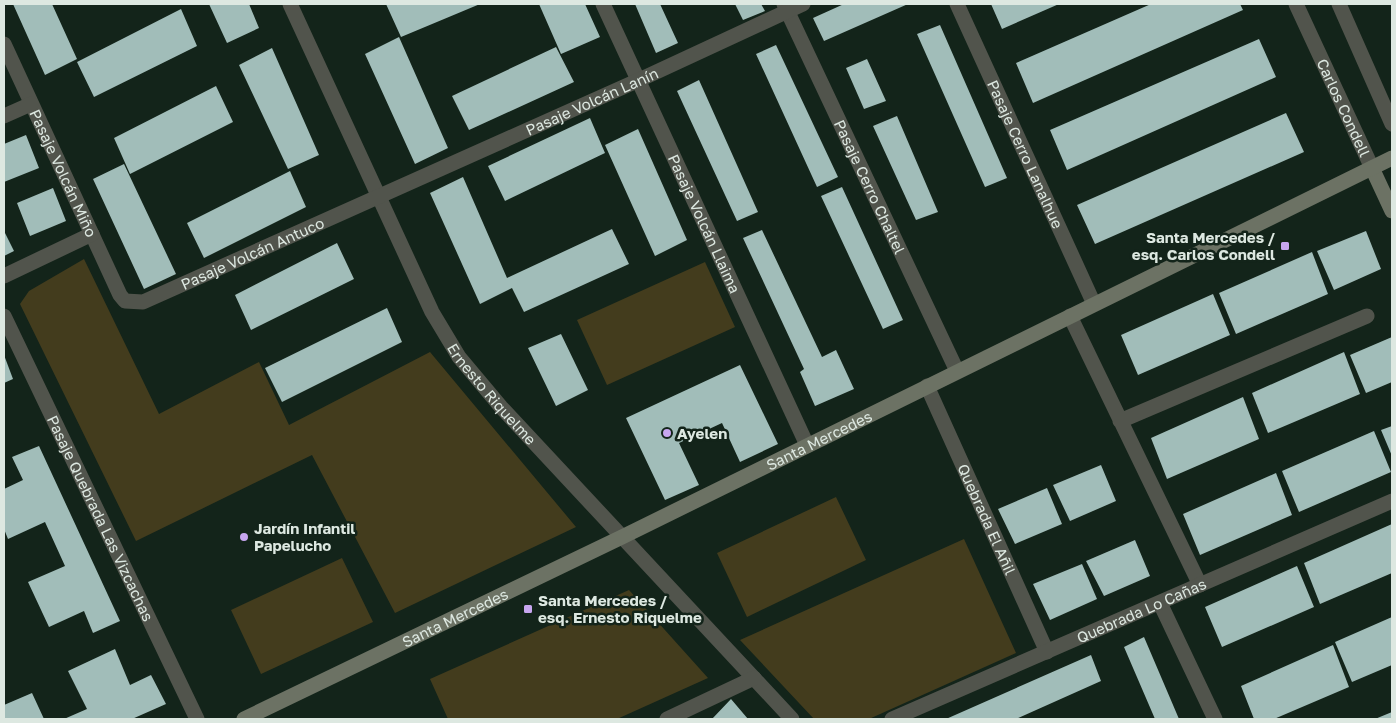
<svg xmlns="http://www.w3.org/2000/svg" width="1396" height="723" font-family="'Golos Text',sans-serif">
  <rect width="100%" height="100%" fill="#13241a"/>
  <path fill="#433c1d" d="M84 259 159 414 259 362 289 425 430 352 576 527 395 613 312 455 136 541 20 304 29 291Z
    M705 262 735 327 607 385 577 320Z
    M836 497 866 560 747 617 717 553Z
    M964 539 1016 653 869 719H814L740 640Z
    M342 558 373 622 261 674 231 610Z
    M629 590 708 678 617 719H448L430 679Z"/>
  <path fill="#a1bdb9" d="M13 4H52L77 59 45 75Z
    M209 4H249L259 28 227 43Z
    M386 4H480L401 37Z
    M539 4H585L600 37 561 54Z
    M635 4H660L678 43 656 53Z
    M735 4H761L765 11 743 20Z
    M844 4H908L824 41 813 18Z
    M991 4H1059L1002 29Z
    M1151 4H1240L1243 10 1033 103 1016 63Z
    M181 9 197 46 94 97 77 62Z
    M940 25 1007 178 985 187 917 34Z
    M399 37 448 148 415 164 365 54Z
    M1259 39 1276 77 1067 170 1050 130Z
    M776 45 838 177 817 187 756 54Z
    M556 47 574 82 469 130 452 96Z
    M272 48 319 155 288 169 239 65Z
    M867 59 886 101 864 109 846 68Z
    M699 80 758 212 737 221 677 91Z
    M216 86 233 122 130 174 114 138Z
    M1286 113 1304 152 1095 244 1077 205Z
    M897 116 938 212 916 220 873 126Z
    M590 118 605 153 505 201 488 166Z
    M638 129 687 240 655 256 605 145Z
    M26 135 39 168 4 182V144Z
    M124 164 176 274 144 289 93 179Z
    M290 171 306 207 204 258 187 223Z
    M463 177 507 278 612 229 629 264 524 312 512 288 480 304 430 193Z
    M842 187 903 320 883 329 821 196Z
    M53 188 66 221 30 236 17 203Z
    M762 230 822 357 836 350 854 389 815 406 800 372 804 369 743 238Z
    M4 231 14 251 4 256Z
    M1366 231 1381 269 1334 290 1317 251Z
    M337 243 354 279 251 330 235 295Z
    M1312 252 1328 294 1236 334 1219 293Z
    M1213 294 1230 335 1138 375 1121 335Z
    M387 308 402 342 282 402 265 368Z
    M561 334 588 390 556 406 528 348Z
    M1392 337V382L1366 393 1350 355Z
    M1344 352 1360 394 1268 433 1252 393Z
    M4 355 13 379 4 383Z
    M740 365 778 444 740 462 722 423 679 443 699 485 665 500 626 418Z
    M1243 397 1259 439 1167 479 1151 438Z
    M1392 426V456L1381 430Z
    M1374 431 1391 472 1299 512 1282 471Z
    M39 446 120 621 93 633 84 611 49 627 28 582 65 566 45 522 8 539 4 529V489L23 480 12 457Z
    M1101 465 1116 501 1070 521 1053 485Z
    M1276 473 1292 515 1200 555 1183 514Z
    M1047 488 1062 524 1015 544 998 509Z
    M1392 524V573L1320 604 1304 563Z
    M1135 540 1150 576 1104 596 1086 561Z
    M1082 564 1097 599 1050 620 1033 584Z
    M1297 566 1314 607 1222 647 1205 607Z
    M1392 617V665L1352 682 1335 642Z
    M1144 637 1179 719H1155L1124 647Z
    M1333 645 1349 687 1274 719H1254L1241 686Z
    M115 649 130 685 151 675 166 704 132 719H64L87 709 68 671Z
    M1091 655 1101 681 1016 719H946Z
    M32 693 44 719H4V705Z
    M731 699 748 719H712Z
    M1392 712V719H1375Z"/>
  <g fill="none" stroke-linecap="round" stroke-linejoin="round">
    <path stroke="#51544c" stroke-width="15" d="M1070 316 1200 585
      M1120 421 1367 316"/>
    <g stroke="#51544c" stroke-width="15">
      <path id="s1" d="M290 4 432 312 459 357 501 407 792 719"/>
      <path id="s2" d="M603 4 807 445"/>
      <path id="s3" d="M784 4 957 371"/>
      <path id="s4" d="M957 4 1094 304"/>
      <path id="s5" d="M1296 4 1372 168"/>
      <path d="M1339 4 1392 124"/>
      <path id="s6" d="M4 44 120 295 125 301 143 302 639 80 803 4"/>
      <path d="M4 116 31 104"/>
      <path d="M4 276 92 234"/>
      <path id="s7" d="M4 316 197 719"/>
      <path id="s8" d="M927 386 1047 652"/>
      <path d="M1160 603 1215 719"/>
      <path d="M667 719 754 678"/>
      <path id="s9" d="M892 719 1392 501"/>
    </g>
    <g stroke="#6c7264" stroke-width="15">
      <path d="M1372 168 1392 211"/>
      <path id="s10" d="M244 719 622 537 1392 158"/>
    </g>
  </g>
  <g fill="#c7a6ef" stroke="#13241a" stroke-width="2">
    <rect x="1280" y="241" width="10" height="10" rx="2.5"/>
    <circle cx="667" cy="433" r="5"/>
    <circle cx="244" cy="537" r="5"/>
    <rect x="523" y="604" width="10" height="10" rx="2.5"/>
  </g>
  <g text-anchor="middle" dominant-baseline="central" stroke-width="5" stroke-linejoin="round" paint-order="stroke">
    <g font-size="15" fill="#dde8e1" stroke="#13241a">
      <text stroke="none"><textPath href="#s6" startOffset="794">Pasaje Volcán Lanín</textPath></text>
      <text stroke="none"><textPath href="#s5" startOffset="114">Carlos Condell</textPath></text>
      <text stroke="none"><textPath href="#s4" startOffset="165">Pasaje Cerro Lanalhue</textPath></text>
      <text stroke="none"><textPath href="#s6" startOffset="142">Pasaje Volcán Miño</textPath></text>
      <text stroke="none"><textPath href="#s3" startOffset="202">Pasaje Cerro Chaltel</textPath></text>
      <text stroke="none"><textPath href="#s2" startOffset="242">Pasaje Volcán Llaima</textPath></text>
      <text stroke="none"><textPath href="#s6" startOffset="422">Pasaje Volcán Antuco</textPath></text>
      <text stroke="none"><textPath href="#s1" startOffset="441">Ernesto Riquelme</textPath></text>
      <text stroke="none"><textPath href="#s10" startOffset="639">Santa Mercedes</textPath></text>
      <text stroke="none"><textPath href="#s7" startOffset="224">Pasaje Quebrada Las Vizcachas</textPath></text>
      <text stroke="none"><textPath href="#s8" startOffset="146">Quebrada El Añil</textPath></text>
      <text stroke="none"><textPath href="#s9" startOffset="272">Quebrada Lo Cañas</textPath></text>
      <text stroke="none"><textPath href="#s10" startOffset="234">Santa Mercedes</textPath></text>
    </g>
    <g font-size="15" font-weight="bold" fill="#dde8e1" stroke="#13241a" text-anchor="start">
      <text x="1275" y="237" text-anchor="end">Santa Mercedes /<tspan x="1275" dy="17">esq. Carlos Condell</tspan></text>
      <text x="677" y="433">Ayelen</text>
      <text x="254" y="528">Jardín Infantil<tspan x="254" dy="17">Papelucho</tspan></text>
      <text x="538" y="600">Santa Mercedes /<tspan x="538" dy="17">esq. Ernesto Riquelme</tspan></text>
    </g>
  </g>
  <rect width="1396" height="723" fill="none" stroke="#dde8e1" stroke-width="10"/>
</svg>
